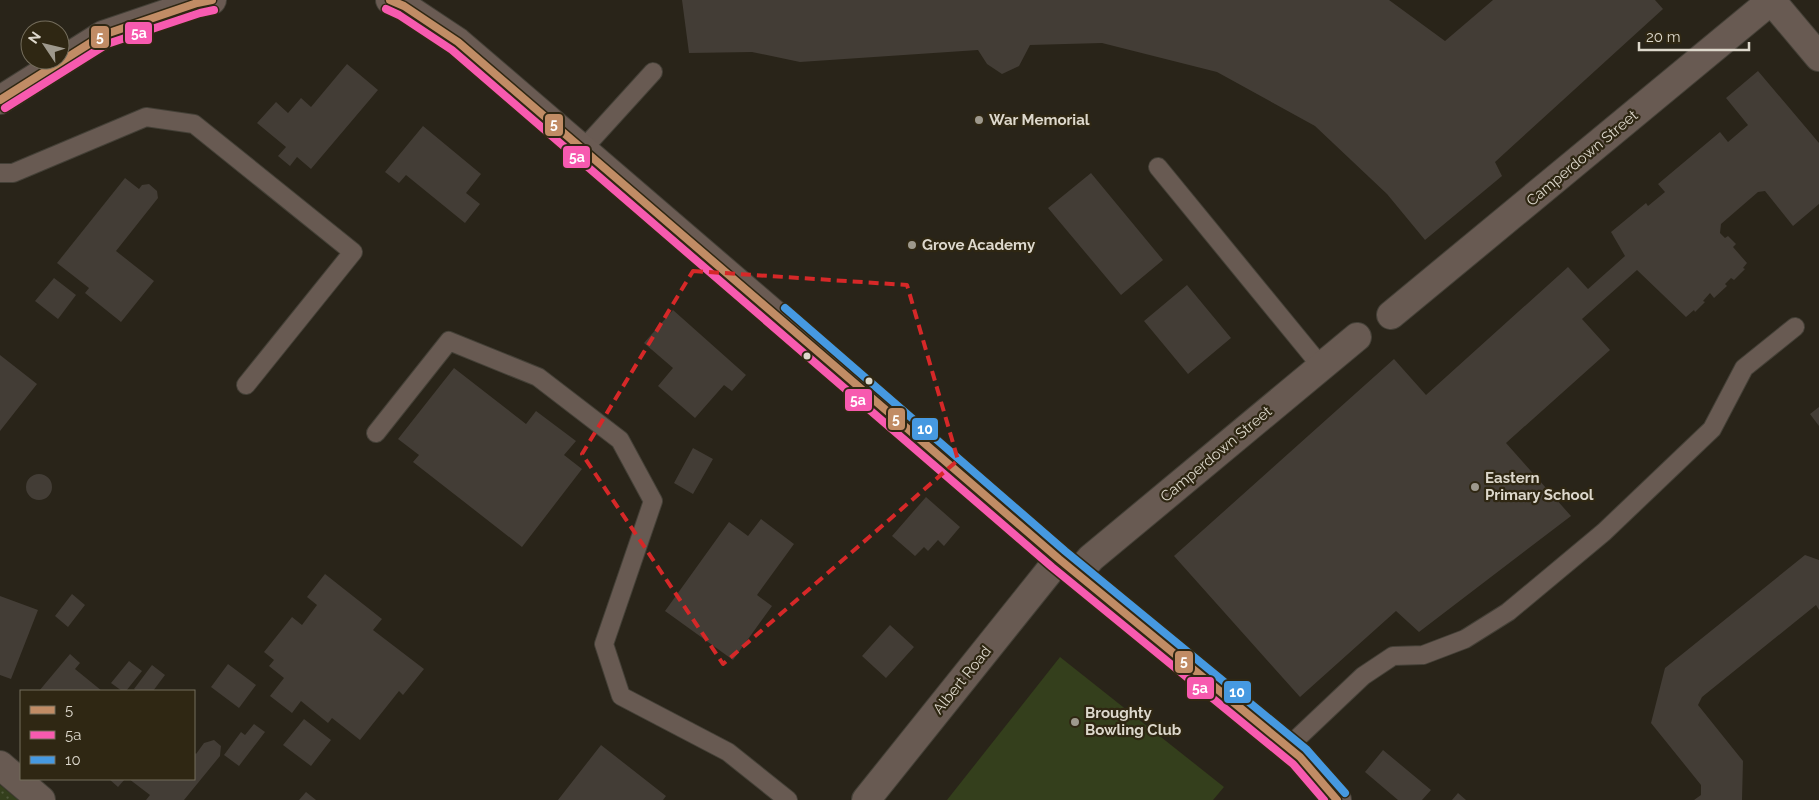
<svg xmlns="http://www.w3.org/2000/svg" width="1819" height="800" font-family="Raleway,sans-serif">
  <defs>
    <pattern id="grass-dots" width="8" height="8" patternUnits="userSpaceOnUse" patternTransform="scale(1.25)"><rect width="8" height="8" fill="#343f1c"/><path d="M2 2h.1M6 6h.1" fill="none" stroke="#515a3c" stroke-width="1.8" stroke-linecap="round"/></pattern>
  </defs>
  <rect width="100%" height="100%" fill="#292419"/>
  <path fill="url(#grass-dots)" d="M0 784V785L18 800H0Z"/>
  <path fill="#343f1c" d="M1060 657 1224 787 1213 800H947Z"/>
  <path fill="#433d36" d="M682 0H1389L1445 41 1493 0H1655L1663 9 1495 162 1502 176 1425 240 1387 194 1315 126 1217 72 1102 43 1030 45 1019 66 1002 74 987 64 978 50 800 62 752 52 689 53Z
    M347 64 378 90 311 169 297 157 290 166 278 156 286 147 257 123 276 102 288 113 301 98 311 107Z
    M1758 71 1819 143V204L1793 226 1765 191 1758 192 1721 224 1720 233 1725 238 1728 236 1736 244 1733 247 1747 263 1743 268 1745 269 1734 280 1731 278 1725 284 1727 286 1714 298 1710 293 1703 301 1705 302 1695 312 1694 310 1686 317 1637 270 1582 319 1610 350 1506 443 1571 516 1419 632 1396 611 1300 697 1174 556 1394 359 1426 395 1568 267 1588 289 1625 256 1611 232 1646 203 1648 206 1665 192 1658 184 1720 132 1728 142 1748 125 1726 98Z
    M423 126 481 174 466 193 480 204 465 223 406 175 399 183 385 172Z
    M1091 173 1163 260 1121 295 1048 208Z
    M125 178 139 189 142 185 149 184 157 191 158 198 116 251 154 281 121 322 85 293 89 288 57 263Z
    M54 278 76 295 58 319 35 301Z
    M1187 285 1231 338 1188 374 1144 321Z
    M673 310 746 375 732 391 724 385 695 418 658 386 673 368 644 343Z
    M0 355 37 384 0 431Z
    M454 368 526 424 536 411 576 441 564 455 582 469 522 547 413 462 419 455 398 439Z
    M1819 407V426L1810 414Z
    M693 448 713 459 693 494 674 483Z
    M26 487a13 13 0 1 1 26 0a13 13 0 1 1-26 0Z
    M926 497 960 527 944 546 938 540 928 551 924 547 915 556 892 536Z
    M761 519 794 544 757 595 772 606 733 660 665 611 729 522 748 536Z
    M1805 555 1819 560V610L1816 605 1702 697 1698 705 1743 761 1742 800H1694L1701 795V785L1651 723 1665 668Z
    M325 574 382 619 373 630 424 669 403 695 399 691 360 740 332 718 328 723 301 701 292 713 270 696 284 678 269 666 274 660 264 652 292 617 302 625 317 605 307 597Z
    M72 594 85 605 68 627 55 616Z
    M0 596 38 610 11 679 0 675Z
    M890 625 914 647 886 678 862 656Z
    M70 654 80 663 75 669 102 691H39Z
    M129 661 142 671 126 691H122L111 683Z
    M228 664 256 685 239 708 211 687Z
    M152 665 165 675 153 691H137L134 689Z
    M304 719 331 740 311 766 283 745Z
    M254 724 265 732 239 766 224 755 241 732 245 735Z
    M214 740 221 746 220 756 184 800H146L150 795 129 779H194V752L196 754 204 743Z
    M601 745 666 796 663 800H558Z
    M1383 750 1431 790 1422 800H1398L1365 772Z
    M109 779H125L118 787Z
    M306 792 316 800H299Z
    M1458 793 1466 800H1452Z"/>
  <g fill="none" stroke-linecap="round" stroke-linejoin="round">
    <defs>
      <path id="lane" d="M583 149 653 72
        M1158 167 1321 366
        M0 173H13L146 117 194 124 353 252 246 385
        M376 433 449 341 538 377 620 440 653 501 604 644 621 696 728 752 788 800
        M1288 747 1363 676 1393 656 1423 655 1465 639 1508 612 1604 532 1712 429 1744 368 1795 327"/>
      <path id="street" d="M1771 0 1819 57
        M1391 315 1772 0
        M1077 574 1091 558 1357 337
        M0 765 41 800
        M866 800 1059 559"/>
      <path id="secondary" d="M390 0 404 6 458 42 1059 559 1300 757 1337 800
        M0 100 103 35 197 3 212 0"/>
    </defs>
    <use href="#lane" stroke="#444037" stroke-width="20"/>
    <use href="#street" stroke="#444037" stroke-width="30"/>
    <use href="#secondary" stroke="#444037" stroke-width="30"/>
    <use href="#lane" stroke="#685a52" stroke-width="18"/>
    <use href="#street" stroke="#685a52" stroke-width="28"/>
    <use href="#secondary" stroke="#6a5b53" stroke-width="28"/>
    <defs>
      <path id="bus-1" d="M390 0 404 6 458 42 1059 559 1300 757 1337 800
        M0 100 103 35 197 3 212 0"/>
      <path id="bus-2" d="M386 9 399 15 452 50 1052 567 1293 764 1324 800
        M5 108 107 44 200 13 214 10"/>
      <path id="bus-3" d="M785 308 1065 551 1306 749 1345 793"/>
    </defs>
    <use href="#bus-1" stroke="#2f2713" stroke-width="11"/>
    <use href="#bus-2" stroke="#2f2713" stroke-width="11"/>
    <use href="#bus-3" stroke="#2f2713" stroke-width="11"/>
    <use href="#bus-1" stroke="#c18c65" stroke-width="8"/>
    <use href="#bus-2" stroke="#f75aaf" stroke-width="8"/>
    <use href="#bus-3" stroke="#4699e1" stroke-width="8"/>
  </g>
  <path fill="none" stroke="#d62828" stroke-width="4" stroke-dasharray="10 6" stroke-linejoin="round" d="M693 271 907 285 958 460 723 664 582 454Z"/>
  <g fill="#9e998d" stroke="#2f2713" stroke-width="2">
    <circle cx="979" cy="120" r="5"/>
    <circle cx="912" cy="245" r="5"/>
    <circle cx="1475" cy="487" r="5"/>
    <circle cx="1075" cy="722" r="5"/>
  </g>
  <g fill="#ddd8cc" stroke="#2f2713" stroke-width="2">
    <circle cx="807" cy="356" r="4.5"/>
    <circle cx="869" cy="381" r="4.5"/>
  </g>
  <g text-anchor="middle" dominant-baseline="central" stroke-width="4.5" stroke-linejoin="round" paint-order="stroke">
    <g font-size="15" font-weight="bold" fill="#ddd8cc" stroke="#2f2713" text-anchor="start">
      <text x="989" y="120">War Memorial</text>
      <text x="922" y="245">Grove Academy</text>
      <text x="1485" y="478">Eastern<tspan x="1485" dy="17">Primary School</tspan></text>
      <text x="1085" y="713">Broughty<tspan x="1085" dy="17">Bowling Club</tspan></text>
    </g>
    <g font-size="15" fill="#ddd8cc" stroke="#2f2713">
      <text transform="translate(1582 158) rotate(-40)">Camperdown Street</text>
      <text transform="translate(1216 454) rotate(-40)">Camperdown Street</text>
      <text transform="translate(962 680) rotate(-51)">Albert Road</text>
    </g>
  </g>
  <g stroke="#2f2713" stroke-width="2">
    <rect x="124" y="21" width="29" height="24" rx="5" fill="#f75aaf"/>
    <rect x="90" y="25" width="20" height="24" rx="5" fill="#c18c65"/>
    <rect x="544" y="113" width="20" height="24" rx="5" fill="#c18c65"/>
    <rect x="562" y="145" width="29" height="24" rx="5" fill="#f75aaf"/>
    <rect x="844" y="388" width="29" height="24" rx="5" fill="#f75aaf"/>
    <rect x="887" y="407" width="19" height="24" rx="5" fill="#c18c65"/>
    <rect x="911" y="417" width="28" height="24" rx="5" fill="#4699e1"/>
    <rect x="1174" y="650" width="20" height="24" rx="5" fill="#c18c65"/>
    <rect x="1186" y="676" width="29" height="24" rx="5" fill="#f75aaf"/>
    <rect x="1223" y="680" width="29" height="24" rx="5" fill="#4699e1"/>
  </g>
  <g font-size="14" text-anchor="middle" font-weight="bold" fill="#fff">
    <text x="139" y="38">5a</text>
    <text x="100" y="42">5</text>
    <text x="554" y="129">5</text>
    <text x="577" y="162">5a</text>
    <text x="858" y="405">5a</text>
    <text x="896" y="424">5</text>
    <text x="925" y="434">10</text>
    <text x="1184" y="666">5</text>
    <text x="1200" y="693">5a</text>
    <text x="1237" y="697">10</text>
  </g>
  <rect x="20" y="690" width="175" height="90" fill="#2f2713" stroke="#756e5d"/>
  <rect x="30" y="706" width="25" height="8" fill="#c18c65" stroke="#756e5d"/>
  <text x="65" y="715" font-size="15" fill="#ddd8cc">5</text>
  <rect x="30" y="731" width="25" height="8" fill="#f75aaf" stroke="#756e5d"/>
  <text x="65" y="740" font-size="15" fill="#ddd8cc">5a</text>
  <rect x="30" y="756" width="25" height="8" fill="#4699e1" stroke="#756e5d"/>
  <text x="65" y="765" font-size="15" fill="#ddd8cc">10</text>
  <g transform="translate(45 45) rotate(305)"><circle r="24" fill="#2f2713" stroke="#756e5d"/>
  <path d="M0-4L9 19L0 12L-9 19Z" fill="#9e998d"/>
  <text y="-8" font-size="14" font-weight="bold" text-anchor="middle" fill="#ddd8cc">N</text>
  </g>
  <path d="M1639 42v8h110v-8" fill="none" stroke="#ddd8cc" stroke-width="2.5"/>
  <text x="1646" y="42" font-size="15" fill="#ddd8cc" stroke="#2f2713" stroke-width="4" paint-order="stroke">20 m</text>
</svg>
